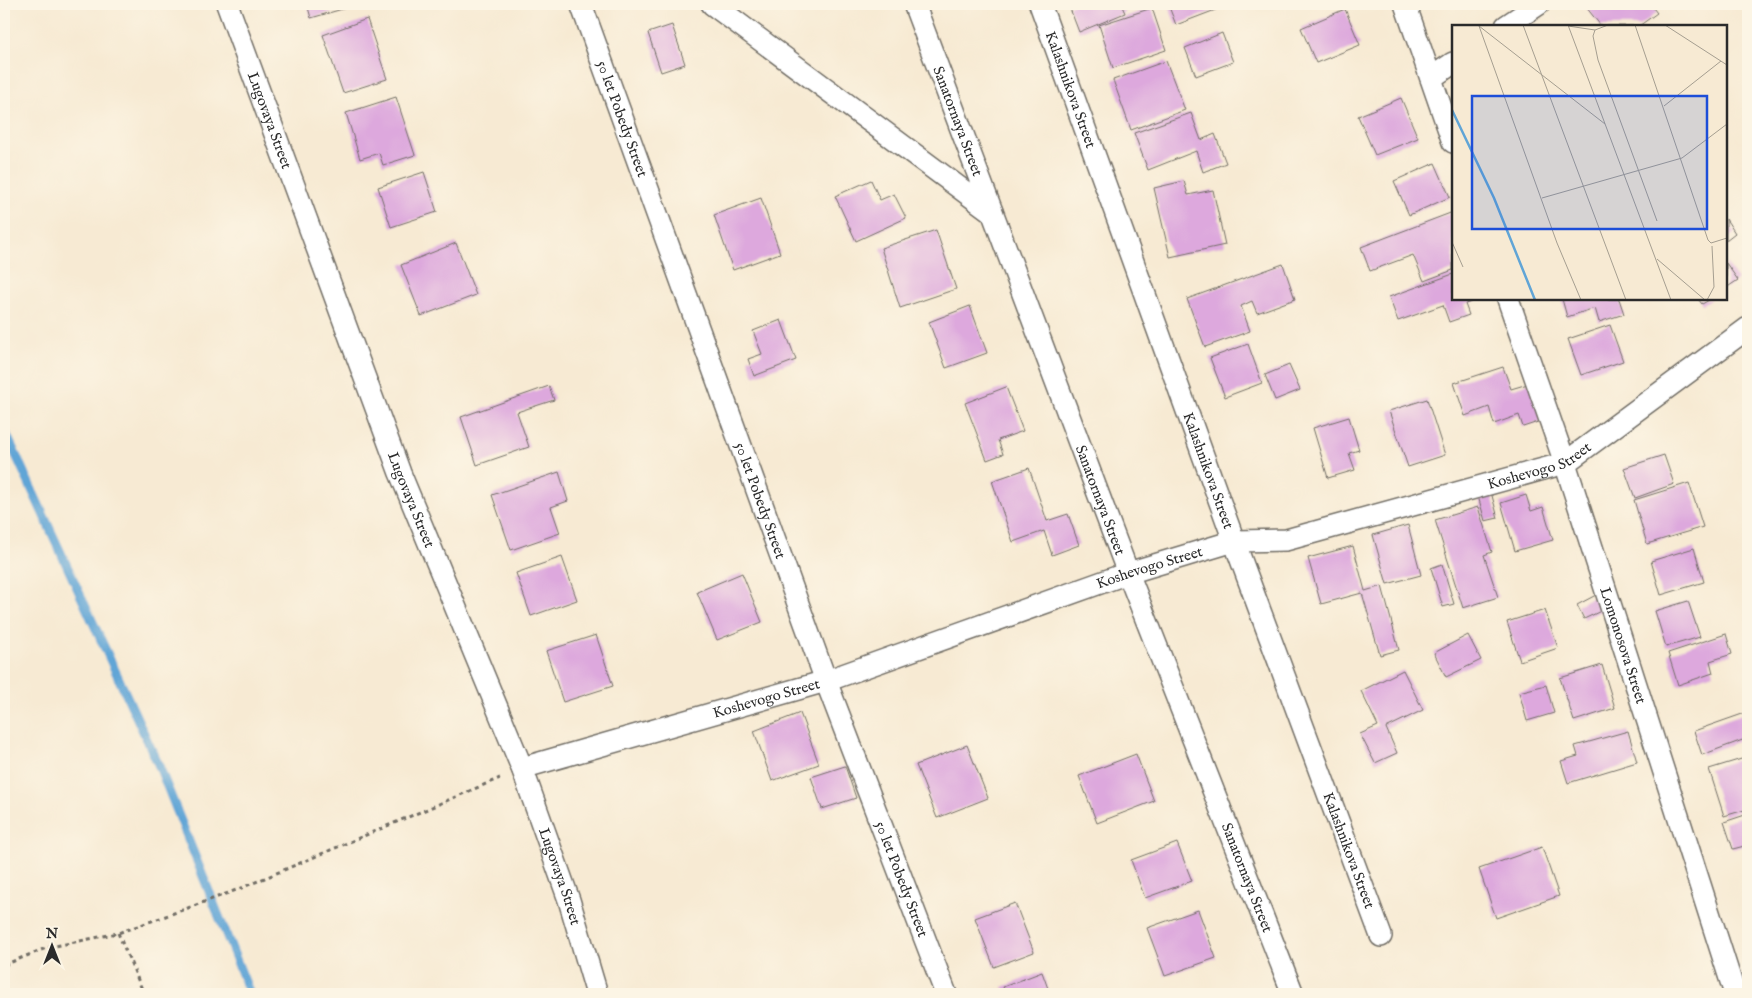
<svg xmlns="http://www.w3.org/2000/svg" width="1752" height="998" font-family="'IM FELL English',serif">
  <rect width="100%" height="100%" fill="#fcf5e5"/>
  <filter id="ink" filterUnits="userSpaceOnUse"><feTurbulence type="fractalNoise" baseFrequency=".02" numOctaves="2"/><feDisplacementMap in="SourceGraphic" scale="10" xChannelSelector="R" yChannelSelector="G"/><feConvolveMatrix kernelMatrix="1 2 1 2 8 2 1 2 1" color-interpolation-filters="sRGB"/></filter>
  <filter id="wash" filterUnits="userSpaceOnUse"><feTurbulence type="fractalNoise" baseFrequency=".0096" numOctaves="4" result="noise"/><feDisplacementMap in="SourceGraphic" scale="20" xChannelSelector="R" yChannelSelector="G"/><feGaussianBlur stdDeviation="1.12" result="paint"/><feColorMatrix in="noise" values="0 0 0 0 0 0 0 0 0 0 0 0 0 0 0 0 0 1.4 0 .05"/><feComposite in="paint" operator="in"/></filter>
  <g filter="url(#wash)">
    <rect width="100%" height="100%" fill="#f7ead3"/>
    <g fill="none" stroke-linecap="round" stroke-linejoin="round">
      <path stroke="#61a5d6" stroke-width="9" d="M4 429 159 766 250 994"/>
    </g>
    <g id="blocks">
      <path fill="#dda8dd" d="M307 4H360L311 18Z
        M1075 4H1121L1125 13 1079 32 1069 6Z
        M1168 4H1231L1176 25Z
        M1591 4H1650L1657 13 1639 26H1601L1586 7Z
        M1152 8 1166 50 1113 68 1099 25Z
        M1345 9 1360 45 1316 63 1301 28Z
        M367 19 387 79 343 93 323 35Z
        M672 25 685 64 661 72 648 33Z
        M1222 33 1233 62 1196 76 1185 48Z
        M1166 61 1185 110 1131 130 1113 80Z
        M396 97 415 155 383 165 379 153 360 159 346 113Z
        M1401 98 1418 138 1375 155 1358 116Z
        M1191 113 1201 140 1215 134 1226 163 1203 172 1196 151 1148 170 1134 133Z
        M1435 163 1450 197 1409 215 1394 181Z
        M424 172 437 212 391 227 378 187Z
        M871 180 880 200 894 194 906 218 856 241 835 196Z
        M1184 181 1188 195 1213 190 1225 245 1170 257 1154 188Z
        M761 198 780 253 733 270 714 215Z
        M1453 212V270L1424 281 1413 255 1370 271 1361 247Z
        M1726 219 1735 233 1726 240Z
        M936 230 956 289 900 308 881 248Z
        M456 243 476 295 421 316 401 265Z
        M1726 263 1738 280 1726 288Z
        M1283 264 1295 299 1257 313 1252 301 1241 306 1250 331 1205 347 1187 299Z
        M1453 274V299H1480L1465 304 1469 315 1449 322 1443 305 1398 321 1389 297Z
        M1562 299H1619L1624 314 1599 322 1595 308 1567 317Z
        M1698 299H1711L1702 304Z
        M970 306 987 353 946 368 929 322Z
        M781 320 796 360 754 376 748 359 762 354 753 331Z
        M1610 325 1623 361 1581 375 1568 339Z
        M1248 344 1262 383 1225 397 1210 358Z
        M1289 365 1300 390 1275 400 1265 375Z
        M1503 367 1511 389 1531 383 1544 420 1523 427 1519 415 1494 424 1489 407 1465 416 1454 383Z
        M549 386 554 400 517 412 529 447 477 465 461 417Z
        M1006 387 1023 431 998 440 1003 454 987 460 965 403Z
        M1427 399 1445 455 1408 467 1389 411Z
        M1349 417 1359 450 1349 453 1355 470 1328 478 1313 428Z
        M1664 455 1674 484 1635 498 1624 468Z
        M1029 468 1047 521 1068 514 1079 545 1052 555 1044 531 1013 542 992 481Z
        M559 472 568 501 551 507 560 533 511 550 492 495Z
        M1689 483 1703 527 1647 544 1634 500Z
        M1491 492 1498 518 1485 521 1478 496Z
        M1526 495 1531 511 1543 507 1553 540 1515 551 1501 503Z
        M1478 507 1492 552 1484 555 1498 597 1463 608 1435 520Z
        M1408 525 1421 575 1387 584 1373 535Z
        M1353 546 1365 591 1382 586 1399 650 1380 655 1362 593 1321 604 1308 558Z
        M1694 548 1704 582 1661 595 1651 561Z
        M562 557 577 600 531 616 516 573Z
        M1442 564 1454 604 1443 607 1431 568Z
        M742 573 762 622 717 640 697 592Z
        M1596 595 1603 610 1584 619 1577 605Z
        M1688 601 1700 637 1666 647 1655 611Z
        M1545 610 1558 648 1520 661 1507 622Z
        M1726 634 1732 654 1710 661 1713 673 1678 685 1668 653Z
        M596 635 613 686 563 702 546 651Z
        M1468 635 1481 660 1446 677 1434 653Z
        M1602 665 1615 708 1574 721 1560 678Z
        M1403 670 1423 710 1386 728 1397 753 1375 763 1360 734 1378 726 1361 691Z
        M1546 685 1554 713 1527 721 1519 692Z
        M1748 712V738L1702 755 1694 731Z
        M800 713 819 764 772 781 754 731Z
        M1628 731 1637 762 1568 783 1561 761 1578 756 1575 746Z
        M967 745 988 798 937 818 916 765Z
        M1136 754 1154 801 1097 823 1079 776Z
        M1748 757V809L1724 816 1709 769Z
        M845 766 856 798 822 809 811 777Z
        M1748 814V845L1733 849 1724 822Z
        M1177 843 1192 881 1145 898 1131 860Z
        M1542 847 1559 896 1496 918 1479 869Z
        M1015 903 1034 952 994 967 975 918Z
        M1198 910 1216 958 1165 976 1147 928Z
        M1042 972 1050 994H1006L1003 987Z"/>
    </g>
  </g>
  <g filter="url(#ink)">
    <use href="#blocks" fill-opacity="0" stroke="#726e66" stroke-width="1"/>
    <g fill="none" stroke-linecap="round" stroke-linejoin="round">
      <defs>
        <g id="minor">
          <path id="s1" d="M227 4 400 473 522 768 569 900 597 994"/>
          <path id="s2" d="M581 4 826 681 946 994"/>
          <path d="M712 4 992 212"/>
          <path id="s3" d="M914 4 1128 573 1293 994"/>
          <path id="s4" d="M1040 4 1234 541 1381 936"/>
          <path d="M1405 4 1453 142"/>
          <path d="M1506 26 1539 4"/>
          <path d="M1431 78 1453 63"/>
          <path id="s5" d="M1508 299 1565 463 1735 994"/>
          <path id="s6" d="M522 768 826 681 1128 573 1234 541 1286 540 1565 463 1748 328"/>
        </g>
      </defs>
      <use href="#minor" stroke="#726e66" stroke-width="24"/>
      <path stroke="#726e66" stroke-width="3" stroke-dasharray="4 4" stroke-linecap="butt" d="M118 933 144 994
        M4 965 46 948 118 933 188 908 239 889 500 778"/>
      <use href="#minor" stroke="#fff" stroke-width="21"/>
    </g>
  </g>
  <g text-anchor="middle" dominant-baseline="central" stroke-width="5" stroke-linejoin="round" paint-order="stroke">
    <g font-size="15" fill="#2b2b2b" stroke="#fcf5e5">
      <text stroke="none"><textPath href="#s4" startOffset="91">Kalashnikova Street</textPath></text>
      <text stroke="none"><textPath href="#s2" startOffset="122">50 let Pobedy Street</textPath></text>
      <text stroke="none"><textPath href="#s1" startOffset="124">Lugovaya Street</textPath></text>
      <text stroke="none"><textPath href="#s3" startOffset="125">Sanatornaya Street</textPath></text>
      <text stroke="none"><textPath href="#s6" startOffset="1064">Koshevogo Street</textPath></text>
      <text stroke="none"><textPath href="#s4" startOffset="496">Kalashnikova Street</textPath></text>
      <text stroke="none"><textPath href="#s1" startOffset="529">Lugovaya Street</textPath></text>
      <text stroke="none"><textPath href="#s2" startOffset="528">50 let Pobedy Street</textPath></text>
      <text stroke="none"><textPath href="#s3" startOffset="530">Sanatornaya Street</textPath></text>
      <text stroke="none"><textPath href="#s6" startOffset="659">Koshevogo Street</textPath></text>
      <text stroke="none"><textPath href="#s5" startOffset="365">Lomonosova Street</textPath></text>
      <text stroke="none"><textPath href="#s6" startOffset="254">Koshevogo Street</textPath></text>
      <text stroke="none"><textPath href="#s4" startOffset="901">Kalashnikova Street</textPath></text>
      <text stroke="none"><textPath href="#s1" startOffset="934">Lugovaya Street</textPath></text>
      <text stroke="none"><textPath href="#s3" startOffset="935">Sanatornaya Street</textPath></text>
      <text stroke="none"><textPath href="#s2" startOffset="932">50 let Pobedy Street</textPath></text>
    </g>
  </g>
  <g transform="translate(1452 25)">
    <rect width="275" height="275" fill="#f7ead3"/>
    <path fill="none" stroke="#61a5d6" stroke-width="2.5" d="M0 85 42 173 83 275"/>
    <path fill="none" stroke="#a59e90" stroke-width="1" d="M71 0 174 275M116 0 219 275M183 0 256 215 259 218 275 213M213 0 275 40M27 1 105 218 129 275M27 1 153 99M116 1 143 5 156 0M143 5 141 11 146 35 205 196M212 81 269 36M90 173 230 133 275 99M0 217 11 242M205 234 253 275M255 275 262 262 260 221"/>
    <path fill="#1d4ed8" fill-opacity="0.15" stroke="#1d4ed8" stroke-width="2.5" d="M20 71H255V204H20Z"/>
    <rect width="275" height="275" fill="none" stroke="#2b2b2b" stroke-width="2.5"/>
  </g>
  <rect width="1752" height="998" fill="none" stroke="#fcf5e5" stroke-width="20"/>
  <g transform="translate(52 946)" stroke="#fcf5e5" stroke-width="4" paint-order="stroke">
  <path d="M0-4L9 19L0 12L-9 19Z" fill="#2b2b2b"/>
  <text y="-8" font-size="14" font-weight="bold" text-anchor="middle" fill="#2b2b2b">N</text>
  </g>
</svg>
